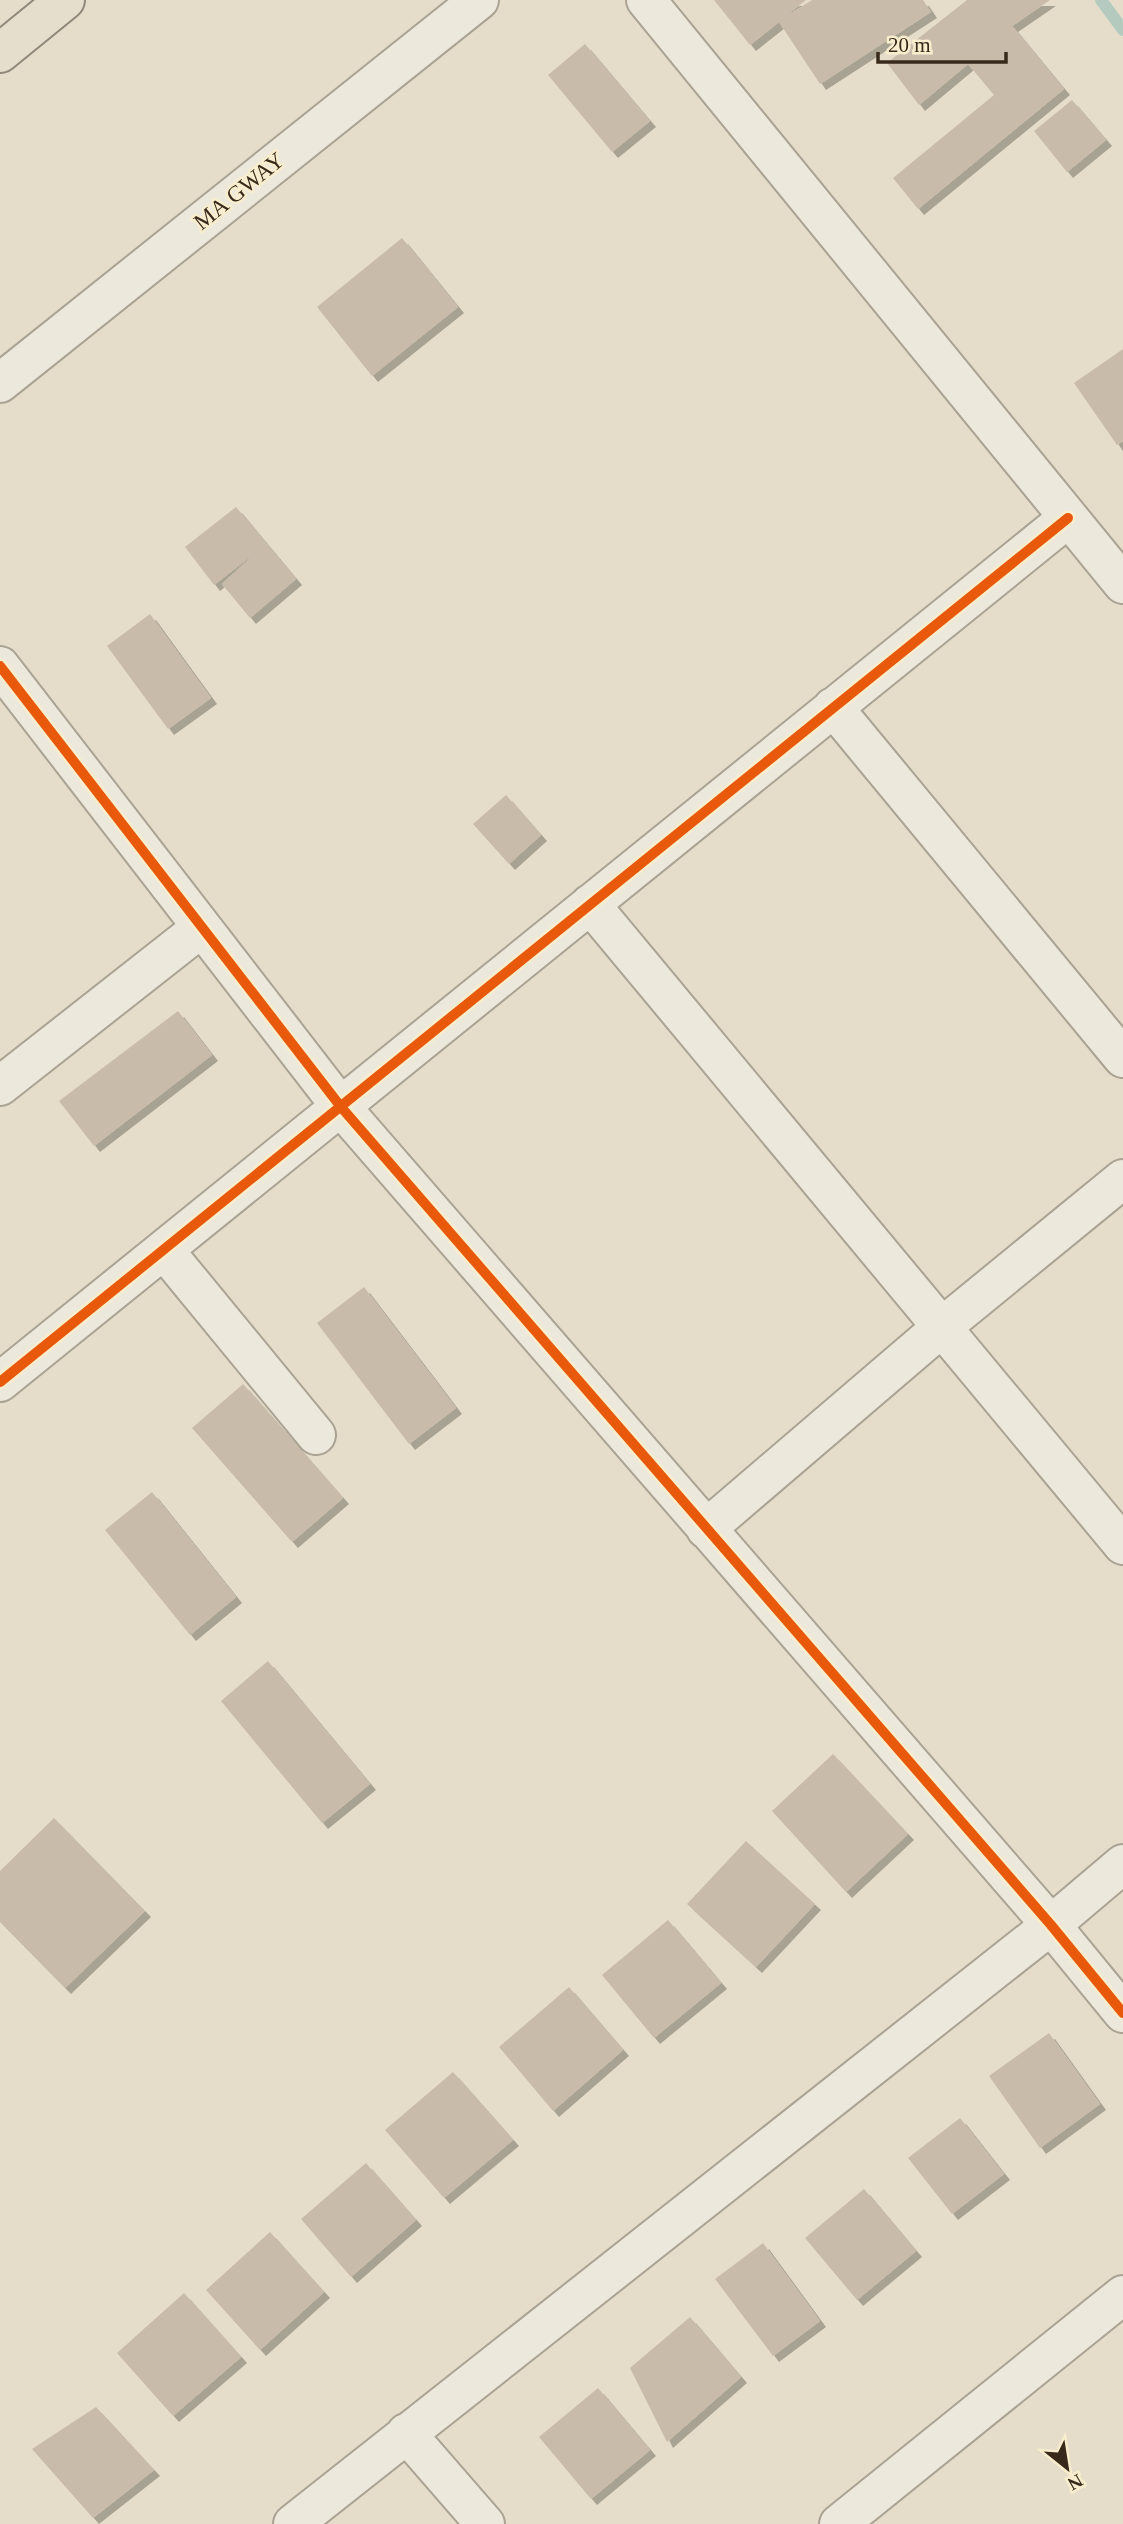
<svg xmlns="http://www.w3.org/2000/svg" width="1123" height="2524" font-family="Georgia,serif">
  <defs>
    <filter id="shadow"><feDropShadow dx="6" dy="6" stdDeviation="0" flood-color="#0004"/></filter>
  </defs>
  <rect width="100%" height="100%" fill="#e5ddc9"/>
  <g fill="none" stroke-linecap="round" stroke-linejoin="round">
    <path stroke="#b5cabe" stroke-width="12" d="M1101 0 1123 30"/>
  </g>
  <path fill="#c9bbaa" filter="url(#shadow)" d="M714 0H806L782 19 812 0H923L931 12 820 84 779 22 750 45Z
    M967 0H1050L1012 26 1064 89 918 209 893 178 994 95 968 64 919 105 887 63Z
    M585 44 650 121 612 152 548 75Z
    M1072 100 1106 140 1067 172 1034 131Z
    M402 238 458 307 372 376 317 307Z
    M1123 349V441L1117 445 1074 383Z
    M236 507 296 579 250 618 222 584 259 550 214 585 185 547Z
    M150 614 211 698 168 729 107 646Z
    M506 795 541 835 509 864 473 824Z
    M178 1011 212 1055 94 1146 59 1101Z
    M364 1287 456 1408 409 1444 317 1323Z
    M243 1384 343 1498 292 1542 192 1428Z
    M152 1492 236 1597 190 1635 105 1530Z
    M268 1661 370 1784 322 1823 221 1701Z
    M833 1754 908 1834 846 1892 772 1811Z
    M54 1818 145 1911 65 1988 0 1922V1871Z
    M746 1841 815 1904 756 1967 687 1904Z
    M668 1920 721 1983 654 2038 602 1975Z
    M569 1987 623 2050 553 2111 499 2047Z
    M1049 2033 1100 2104 1040 2148 989 2076Z
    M453 2072 513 2140 444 2198 385 2130Z
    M960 2118 1004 2174 952 2214 908 2158Z
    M366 2163 416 2220 351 2277 301 2219Z
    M864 2189 916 2251 857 2300 805 2238Z
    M270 2232 324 2292 260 2350 206 2290Z
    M763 2243 820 2321 773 2356 715 2279Z
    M184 2293 241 2357 173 2416 117 2353Z
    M690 2317 741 2377 667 2442 630 2368Z
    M598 2388 650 2450 591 2499 539 2437Z
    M96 2407 154 2470 93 2518 32 2449Z"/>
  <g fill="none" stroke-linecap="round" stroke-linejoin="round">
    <defs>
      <path id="minor" d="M646 0 1123 584
        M0 383 479 0
        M0 666 341 1107 1051 1925 1123 2013
        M833 707 1123 1058
        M590 904 1123 1545
        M0 1086 201 928
        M164 1250 316 1435
        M0 1382 1068 518
        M706 1529 942 1327 1123 1179
        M406 2433 485 2524
        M293 2524 1051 1925 1123 1864
        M839 2524 1123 2295"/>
      <path id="major" d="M0 53 65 0"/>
    </defs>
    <use href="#minor" stroke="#aaa293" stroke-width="42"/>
    <use href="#major" stroke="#8f877a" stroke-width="42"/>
    <use href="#minor" stroke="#ece8dc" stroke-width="38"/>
    <use href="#major" stroke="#e5decc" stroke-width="38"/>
    <defs>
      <path id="cycleway" d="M0 666 341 1107 1051 1925 1123 2013
        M0 1382 1068 518"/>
    </defs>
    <use href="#cycleway" stroke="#f8edcd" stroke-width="15"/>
    <use href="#cycleway" stroke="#e8590c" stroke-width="10"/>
  </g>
  <g text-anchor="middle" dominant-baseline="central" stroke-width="5" stroke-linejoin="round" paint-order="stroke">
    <g font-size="23" fill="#382a1b" stroke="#f8edcd">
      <text transform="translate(239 191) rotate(-39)">MA GWAY</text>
    </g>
  </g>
  <g transform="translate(1067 2468) rotate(150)" stroke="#f8edcd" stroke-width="5" paint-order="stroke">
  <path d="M0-5L12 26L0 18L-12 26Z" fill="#382a1b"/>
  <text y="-10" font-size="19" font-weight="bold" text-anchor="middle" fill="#382a1b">N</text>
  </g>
  <path d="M878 52v10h128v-10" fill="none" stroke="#382a1b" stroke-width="3.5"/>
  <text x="888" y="52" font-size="21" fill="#382a1b" stroke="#f8edcd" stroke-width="5" paint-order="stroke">20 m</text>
</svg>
